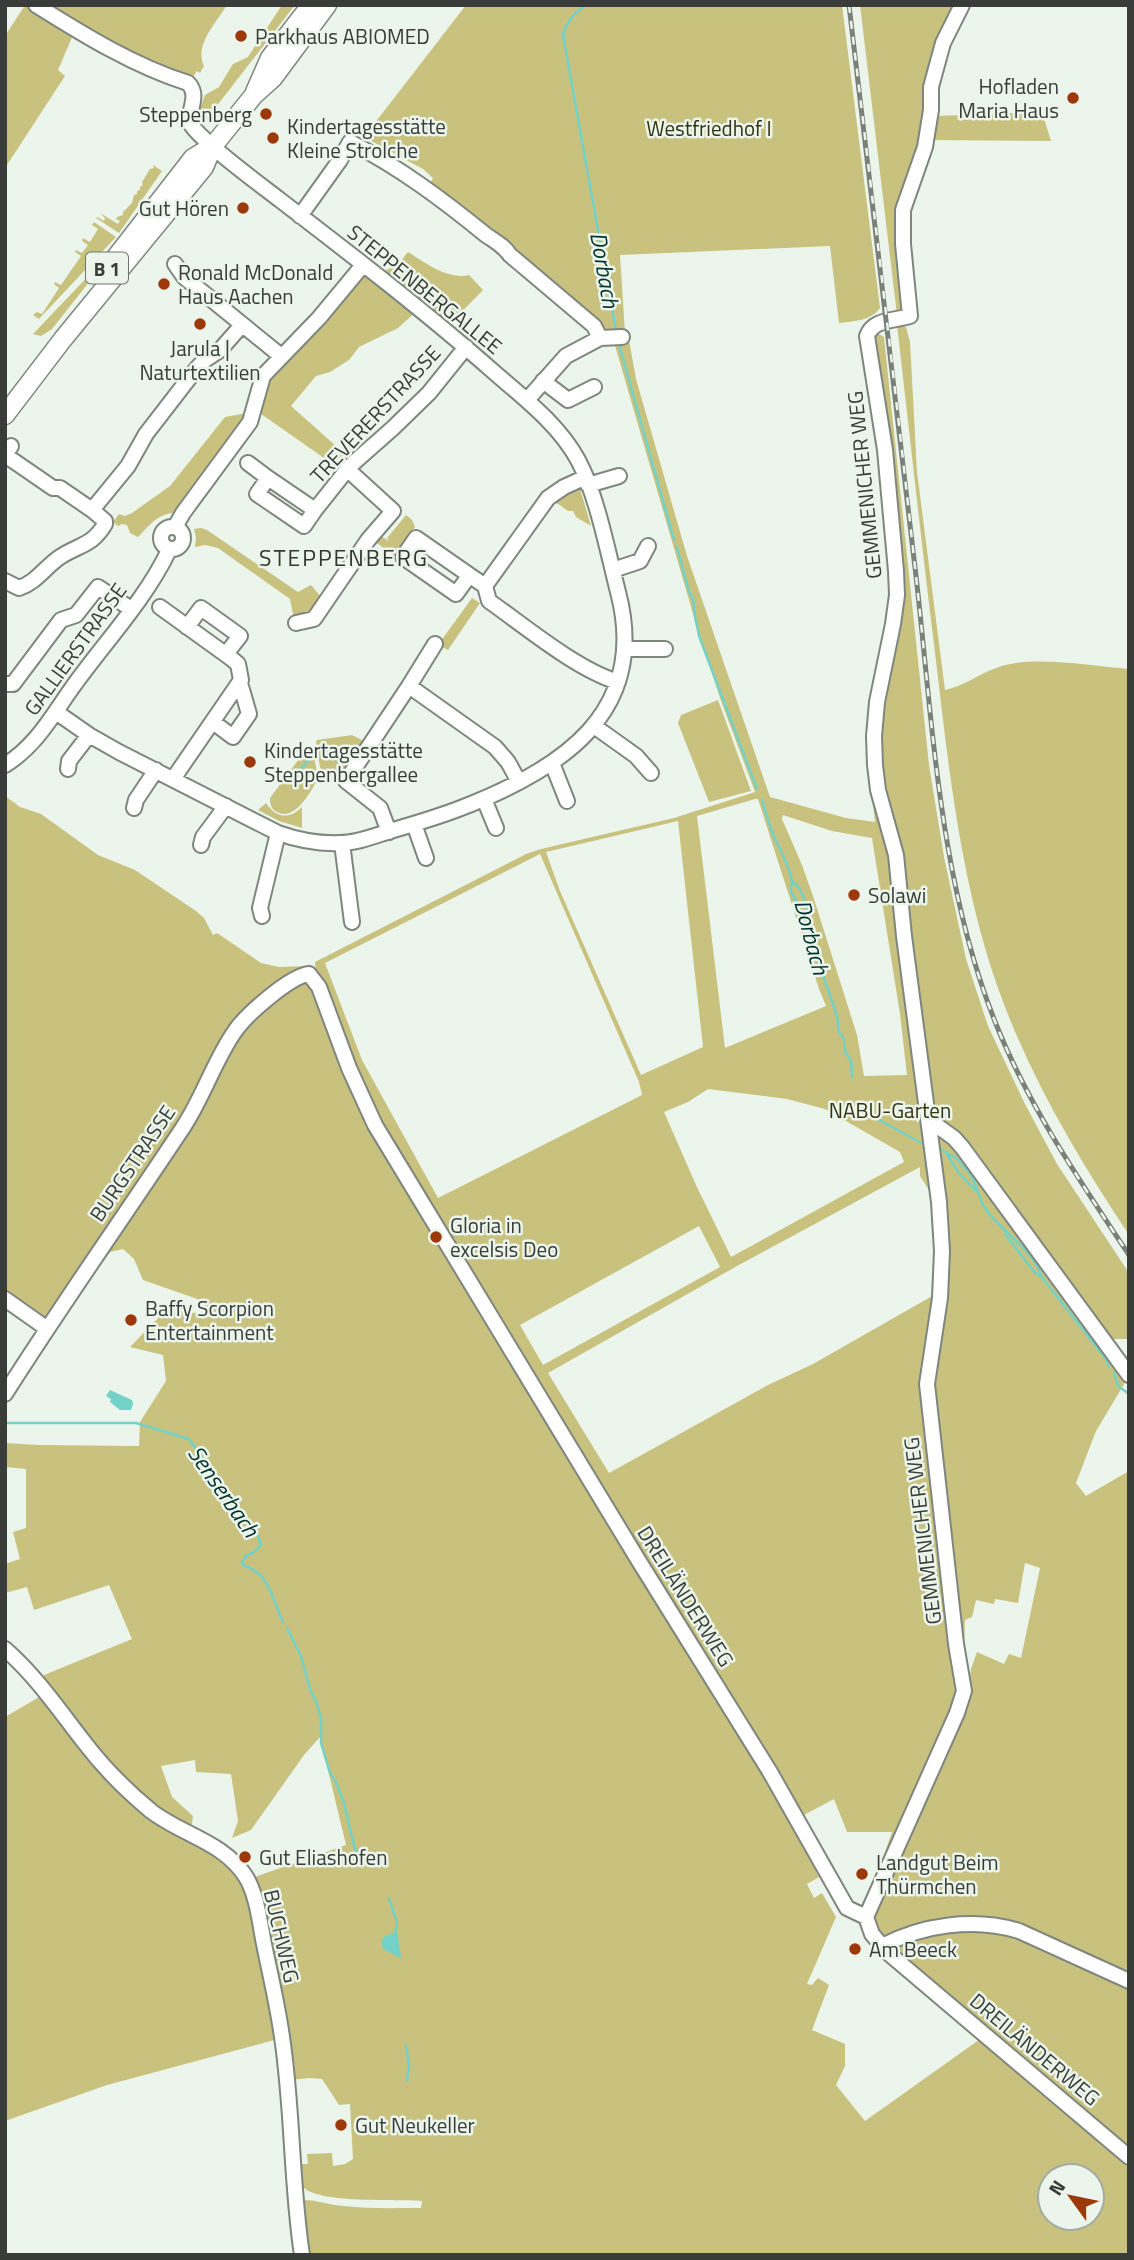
<svg xmlns="http://www.w3.org/2000/svg" width="1134" height="2260" font-family="'Titillium Web',sans-serif">
  <rect width="100%" height="100%" fill="#ebf5eb"/>
  <path fill="#c9c27e" fill-rule="evenodd" d="M25 5 73 35 58 70 65 76 5 168V36Z
    M49 5H227C216 23 194 45 204 66L200 73 197 71 193 77 181 73 176 75 110 44Z
    M282 5H295L202 125 197 117 205 95 219 87 233 64 248 57Z
    M466 5H842L880 308C871 321 854 321 839 323L830 246 620 255 625 333 629 340 636 379 687 556 770 797 846 818 875 822 868 761 869 727 871 695 889 626 893 597 892 564 882 458 863 332 877 333 884 337 929 765 944 857 966 959 988 1026 1025 1104 1057 1164 1129 1273V1339H1106L959 1137 932 1114 922 1026H913L920 1108 916 1112 917 1122H924L934 1198 920 1176V1167L737 1266 548 1373 609 1473 768 1385 813 1364 934 1295 923 1384 925 1416 942 1536 951 1643 958 1682 968 1692 971 1669 977 1652 1004 1664 1009 1654 1021 1658 1040 1568 1025 1563 1018 1603 995 1599 994 1604 976 1600 972 1617 965 1620 964 1651 961 1652 943 1485 934 1424 931 1385 945 1278 944 1216 936 1145 940 1138 944 1136 951 1139 1087 1323 1126 1381 1096 1431 1076 1483 1086 1496 1129 1471V1979C1115 1973 1101 1968 1089 1962 1073 1953 1057 1943 1040 1936 990 1915 936 1920 886 1939 880 1936 873 1931 872 1923 870 1902 895 1859 904 1839L898 1836 876 1885 879 1869 892 1832H847L834 1799 800 1817 752 1739 719 1676 640 1556 377 1118 353 1068 316 974 315 962 526 854 541 849 674 818 755 792 720 698 696 624 614 342 573 299 462 208 429 185 433 178 423 169 364 137ZM755 799H758L819 989 826 1006 725 1048 697 816ZM783 815 832 831 872 838 900 1014 907 1075 864 1076 857 1035 813 896 802 865 782 819ZM678 821 703 1047 641 1075 560 891 546 852ZM540 854 639 1082 642 1095 438 1198 362 1060 325 963ZM708 1089 787 1099 825 1109 900 1152 904 1162 731 1257 696 1185 664 1112 688 1102ZM699 1226 720 1267 543 1365 520 1325Z
    M860 5H956L921 142 901 203 905 309 897 315Z
    M1042 112 1051 141 931 140 934 116Z
    M153 165 162 171 119 233 96 218 97 217 104 221 105 218 100 213 118 224 120 221 116 219 117 217 123 215V212L132 203 134 195 137 194V191L140 190V187L143 185 142 182 150 169 154 168Z
    M143 208 146 210 52 329 41 336 33 334 94 270Z
    M94 222 116 237 39 319 33 315 37 312 42 314 59 288 54 284 55 282 61 285 81 256 75 252 76 250 82 253 88 245 82 241 83 238 90 242 98 229 92 225Z
    M408 252C426 263 447 280 469 275L483 290 444 330 419 309 398 328 359 347 349 360 330 372 316 376 291 406 354 462 344 472 254 409 258 387 363 265 388 275 386 270 397 266Z
    M897 325 906 327 910 342 917 472 945 690C965 686 980 673 999 667 1034 655 1091 666 1129 669V1235C1078 1158 1029 1076 998 988 961 883 949 771 936 661 922 549 910 437 897 325Z
    M247 413 174 513C157 514 149 526 138 537L130 533 127 525 122 524 118 526 113 522 119 514 125 516 132 513 170 486 225 417Z
    M579 485 591 526 576 517 573 511H568L554 501Z
    M406 515 412 520 415 527 396 557 374 541 379 535 389 541 387 538Z
    M201 528 207 530 298 592 311 585 326 603 314 619H294L290 599 218 548 205 545 195 547 196 538 194 529Z
    M472 598 480 603 448 650 438 645Z
    M718 700 751 791 709 802 678 723 681 715Z
    M352 735 366 742 338 783 321 774 316 742 317 740Z
    M307 748 313 749 318 779C311 791 295 822 277 812 271 809 270 804 270 798Z
    M5 796 20 807 41 814 98 855 135 870 196 911 204 918 213 935 217 933 261 963 279 967 307 966 279 984 304 980 312 983 347 1070 822 1868 816 1872 819 1877 807 1884 814 1898 822 1893 836 1917 807 1984 812 1985 818 1978 829 1985 812 2030 845 2044V2066L836 2085 865 2121 983 2037 1129 2164V2255H307L300 2200C315 2199 329 2205 344 2206 369 2209 395 2208 421 2208L422 2201C399 2199 316 2204 302 2186 298 2180 298 2171 298 2164H308L307 2154 332 2153 333 2166 345 2164 353 2159 350 2104 339 2105 322 2079 310 2078 290 2080 249 1879 346 1845 320 1737 304 1755 251 1830 232 1838 238 1821 231 1774 196 1772 195 1760 161 1766 172 1797 193 1816 192 1824 186 1830 214 1849 245 1880 278 2039 107 2085 5 2121V1717L41 1696 40 1684 44 1675 132 1639 109 1585 34 1610 27 1587 5 1593V1564L20 1559 13 1532 26 1528V1469L5 1467V1443L39 1445 139 1446 140 1422 166 1381 163 1355 130 1347 167 1309 202 1314 203 1301 143 1280 134 1259 123 1249 110 1252 44 1317 36 1315 5 1294ZM1050 2176H1092V2218H1050Z
    M266 803C276 818 289 820 302 807V828L279 821 258 810Z
    M987 1927 1039 1944 1089 1971 1129 1987V2151L889 1949 916 1935Z"/>
  <path fill="#73d2c8" d="M110 1390 132 1400 133 1404 131 1410H120L110 1402 111 1399 106 1396Z
    M397 1932 401 1956V1958L383 1949 381 1941 385 1936Z"/>
  <g fill="none" stroke-linecap="round" stroke-linejoin="round">
    <path stroke="#73d2c8" stroke-width="2.5" d="M586 5C574 13 567 21 563 35L616 331
      M618 341 674 540
      M677 547 689 592C696 600 693 607 695 616 696 623 698 629 699 636L757 789
      M326 749 339 747 341 754 336 760
      M296 771 305 765 310 758
      M762 800C766 812 769 826 775 839 782 853 789 865 792 881 803 888 806 906 810 918L806 926 809 939 815 952 837 1016 839 1032 844 1039 845 1052 851 1060 852 1077
      M792 881 791 892 798 904 801 920 806 926
      M861 1105 863 1111 923 1144
      M942 1150C946 1153 952 1155 956 1158 960 1161 963 1167 967 1170 976 1179 977 1194 983 1205 997 1229 1035 1250 1041 1276L1106 1359 1109 1367
      M947 1154 958 1172 975 1190
      M1005 1234 1035 1273 1041 1276
      M1114 1372 1118 1386 1129 1394
      M5 1423H136L189 1439 258 1536 261 1545 253 1553 247 1555 242 1562 243 1565C271 1574 271 1598 283 1622
      M287 1628 301 1656 310 1689 317 1704 321 1719V1743L330 1773 336 1782 344 1803 355 1850 363 1853
      M389 1899 397 1922 395 1934
      M406 2046 409 2066 407 2081"/>
    <defs>
      <path id="minor" d="M36 5C84 35 134 66 188 83 199 94 190 108 189 121 196 138 262 186 280 200 353 256 426 312 495 373 525 399 559 425 578 460 597 495 608 553 618 592 650 713 560 770 461 808 438 817 414 824 390 831 374 836 357 843 340 843 319 844 298 840 278 833L119 752 89 735 56 712
        M300 216 340 160 350 142C399 167 443 200 486 235 496 242 503 245 510 255L594 326 600 338
        M175 264 184 277 281 356
        M543 381 568 400 594 387
        M527 400 566 356 600 338 622 337
        M11 446 5 455 53 488H60L92 510 128 466 146 434 197 368 205 360 220 350 242 325
        M248 463 268 478
        M586 477 564 487 548 498 485 586 489 601C526 627 576 669 618 682
        M268 478 315 510 304 526 257 494Z
        M588 485 619 476
        M315 510 350 466 393 428 429 393 466 347
        M161 538a11 11 0 1 1 22 0a11 11 0 1 1-22 0Z
        M175 527 183 513 250 422 263 376 319 318 363 265
        M613 570 640 561 648 546
        M469 576 456 594 403 557 416 538 485 586
        M5 581 19 588C37 582 45 567 60 557 80 544 92 546 105 524V521L92 510
        M160 607 232 659 238 664 241 680 173 779
        M296 623 314 619 368 540 393 511 347 469
        M187 627 201 608 240 636 226 654
        M625 649H665
        M5 684H13L61 620 76 615 98 587 131 609
        M409 686 435 644
        M213 722 233 737 249 714 240 683
        M594 726 636 756 651 773
        M552 763 567 801
        M5 765C36 746 52 716 72 688 104 643 146 599 169 550
        M68 769 69 761 89 735
        M484 799 496 828
        M134 808 136 800 156 770
        M414 824 426 858
        M389 832 380 808 346 781 409 686 495 747 508 762 519 782
        M342 843 352 922
        M201 845 203 837 226 806
        M262 916 260 908 278 833
        M929 1120 954 1138 962 1147 1129 1375
        M5 1299 46 1328
        M5 1394C62 1304 123 1218 182 1129 203 1098 214 1061 235 1031 246 1015 290 976 309 974L319 987 349 1068 375 1125 637 1558 770 1772 847 1908 866 1917 872 1934 887 1952 1129 2157
        M5 1649C37 1677 59 1710 84 1742 103 1767 127 1791 151 1811 182 1835 224 1842 246 1877 258 1897 260 1926 265 1949 271 1978 278 2008 282 2037 293 2110 291 2183 302 2255
        M866 1917 957 1713 964 1691 956 1644 927 1384 940 1298 942 1251 939 1202 904 936 896 855 878 790 875 765 874 736 877 702 893 624 897 595 896 571 885 450 867 336C873 319 894 321 910 316L903 244V210L925 147 931 110V87L943 43 962 5
        M882 1946C922 1925 974 1917 1019 1931L1129 1981"/>
      <path id="major" d="M255 92 270 58 311 5
        M113 261 193 158 213 146
        M5 415 63 339 204 167 213 146 254 95 273 78 327 5"/>
    </defs>
    <use href="#minor" stroke="#7e867e" stroke-width="18"/>
    <use href="#major" stroke="#7e867e" stroke-width="21"/>
    <use href="#minor" stroke="#fff" stroke-width="14"/>
    <use href="#major" stroke="#fff" stroke-width="18"/>
    <defs>
      <path id="rail" d="M849 5C872 195 895 385 916 576 933 725 939 882 996 1024 1029 1107 1080 1181 1129 1255"/>
    </defs>
    <use href="#rail" stroke="#7a807a" stroke-width="5"/>
    <use href="#rail" stroke="#ebf5eb" stroke-width="2.5" stroke-dasharray="8" stroke-linecap="butt"/>
  </g>
  <g fill="#9d380a" stroke="#ebf5eb" stroke-width="2.5">
    <circle cx="241" cy="36" r="7"/>
    <circle cx="1073" cy="98" r="7"/>
    <circle cx="266" cy="114" r="7"/>
    <circle cx="273" cy="138" r="7"/>
    <circle cx="243" cy="208" r="7"/>
    <circle cx="164" cy="284" r="7"/>
    <circle cx="200" cy="324" r="7"/>
    <circle cx="250" cy="762" r="7"/>
    <circle cx="854" cy="895" r="7"/>
    <circle cx="436" cy="1237" r="7"/>
    <circle cx="131" cy="1320" r="7"/>
    <circle cx="245" cy="1857" r="7"/>
    <circle cx="862" cy="1874" r="7"/>
    <circle cx="855" cy="1949" r="7"/>
    <circle cx="341" cy="2125" r="7"/>
  </g>
  <g text-anchor="middle" dominant-baseline="central" stroke-width="5" stroke-linejoin="round" paint-order="stroke">
    <rect fill="#ebf5eb" stroke="#6e746e" stroke-width="2" x="86" y="252.5" width="42" height="31" rx="5"/>
    <g font-size="19" font-weight="bold" fill="#393c39">
      <text x="107" y="268">B 1</text>
    </g>
    <g font-size="21" fill="#393c39" stroke="#ebf5eb" text-anchor="start">
      <text x="255" y="36">Parkhaus ABIOMED</text>
      <text x="1059" y="86" text-anchor="end">Hofladen<tspan x="1059" dy="24">Maria Haus</tspan></text>
      <text x="252" y="114" text-anchor="end">Steppenberg</text>
      <text x="287" y="126">Kindertagesstätte<tspan x="287" dy="24">Kleine Strolche</tspan></text>
      <text x="229" y="208" text-anchor="end">Gut Hören</text>
      <text x="178" y="272">Ronald McDonald<tspan x="178" dy="24">Haus Aachen</tspan></text>
      <text x="200" y="348" text-anchor="middle">Jarula |<tspan x="200" dy="24">Naturtextilien</tspan></text>
      <text x="264" y="750">Kindertagesstätte<tspan x="264" dy="24">Steppenbergallee</tspan></text>
      <text x="868" y="895">Solawi</text>
      <text x="450" y="1225">Gloria in<tspan x="450" dy="24">excelsis Deo</tspan></text>
      <text x="145" y="1308">Baffy Scorpion<tspan x="145" dy="24">Entertainment</tspan></text>
      <text x="259" y="1857">Gut Eliashofen</text>
      <text x="876" y="1862">Landgut Beim<tspan x="876" dy="24">Thürmchen</tspan></text>
      <text x="869" y="1949">Am Beeck</text>
      <text x="355" y="2125">Gut Neukeller</text>
    </g>
    <g font-size="21" fill="#363313" stroke="#ebf5eb">
      <text x="709" y="128">Westfriedhof I</text>
      <text x="890" y="1110">NABU-Garten</text>
    </g>
    <g font-size="21" fill="#393c39" stroke="#ebf5eb">
      <text transform="translate(425 289) rotate(39)">STEPPENBERGALLEE</text>
      <text transform="translate(375 414) rotate(-47)">TREVERERSTRASSE</text>
      <text transform="translate(864 485) rotate(-96)">GEMMENICHER WEG</text>
      <text transform="translate(75 649) rotate(-54)">GALLIERSTRASSE</text>
      <text transform="translate(132 1163) rotate(-56)">BURGSTRASSE</text>
      <text transform="translate(922 1531) rotate(-97)">GEMMENICHER WEG</text>
      <text transform="translate(686 1596) rotate(58)">DREILÄNDERWEG</text>
      <text transform="translate(282 1936) rotate(77)">BUCHWEG</text>
      <text transform="translate(1035 2049) rotate(40)">DREILÄNDERWEG</text>
    </g>
    <g font-size="23" font-style="italic" fill="#03332f" stroke="#ebf5eb">
      <text transform="translate(605 270) rotate(80)">Dorbach</text>
      <text transform="translate(812 937) rotate(75)">Dorbach</text>
      <text transform="translate(224 1491) rotate(55)">Senserbach</text>
    </g>
    <g font-size="23" letter-spacing="2" fill="#313831" stroke="#ebf5eb">
      <text x="344" y="557">STEPPENBERG</text>
    </g>
  </g>
  <rect width="1134" height="2260" fill="none" stroke="#393c39" stroke-width="14"/>
  <g transform="translate(1071 2197) rotate(303)"><circle r="33" fill="#ebf5eb" stroke="#a4aba4" stroke-width="2"/>
  <path d="M0-5L12 26L0 18L-12 26Z" fill="#9d380a"/>
  <text y="-10" font-size="19" font-weight="bold" text-anchor="middle" fill="#393c39">N</text>
  </g>
</svg>
